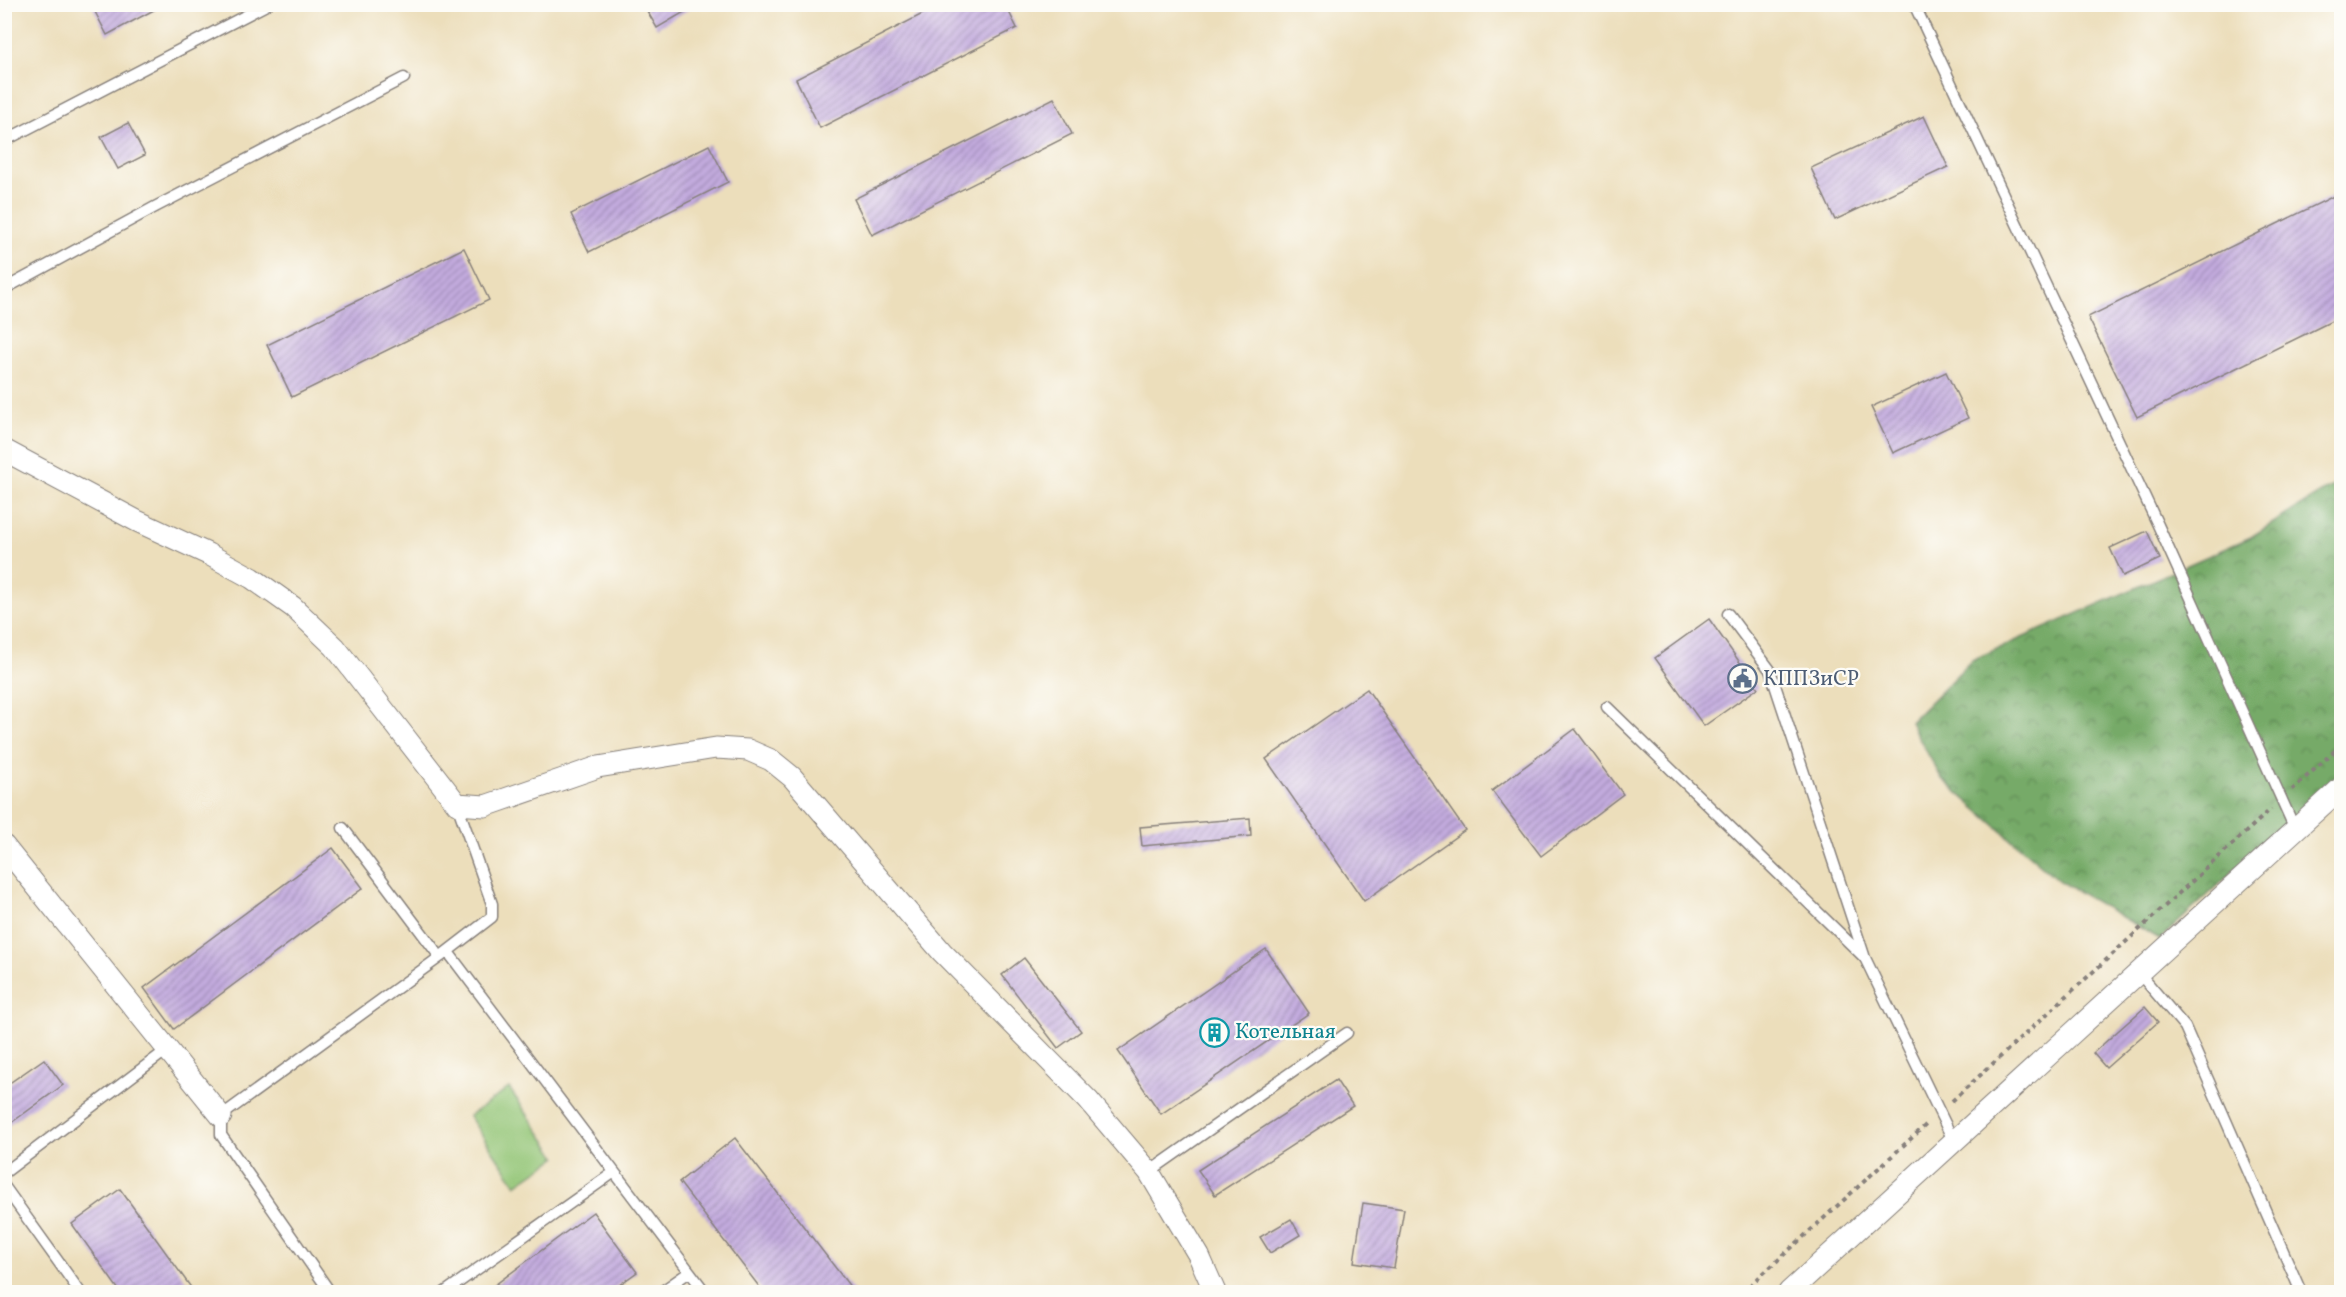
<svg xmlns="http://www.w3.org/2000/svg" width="2346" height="1297" font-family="Vollkorn,serif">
  <defs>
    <pattern id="forest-crowns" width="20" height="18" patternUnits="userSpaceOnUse" patternTransform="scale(1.5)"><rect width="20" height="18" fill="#76aa67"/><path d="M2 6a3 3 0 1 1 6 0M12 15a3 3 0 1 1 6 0" fill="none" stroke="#608a56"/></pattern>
    <pattern id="building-hatch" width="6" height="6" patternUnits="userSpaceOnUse" patternTransform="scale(1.5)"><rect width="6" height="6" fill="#c3abde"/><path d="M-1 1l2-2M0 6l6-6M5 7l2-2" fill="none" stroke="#9e8bb5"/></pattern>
  </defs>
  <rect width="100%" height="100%" fill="#fdfcf7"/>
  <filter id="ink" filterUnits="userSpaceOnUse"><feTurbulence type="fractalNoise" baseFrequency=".0167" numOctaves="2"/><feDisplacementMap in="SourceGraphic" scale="12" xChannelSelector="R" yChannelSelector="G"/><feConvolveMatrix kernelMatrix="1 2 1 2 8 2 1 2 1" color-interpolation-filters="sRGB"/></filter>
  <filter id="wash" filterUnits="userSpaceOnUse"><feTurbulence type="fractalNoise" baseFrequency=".008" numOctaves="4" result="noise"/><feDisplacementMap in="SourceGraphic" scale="24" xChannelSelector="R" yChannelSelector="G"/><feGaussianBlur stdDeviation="1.35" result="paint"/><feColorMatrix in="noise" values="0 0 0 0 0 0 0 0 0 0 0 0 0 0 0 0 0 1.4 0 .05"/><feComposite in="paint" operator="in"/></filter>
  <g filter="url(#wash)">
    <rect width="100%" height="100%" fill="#ecdebb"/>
    <path fill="url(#forest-crowns)" stroke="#4c6651" stroke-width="1.5" d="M2341 480V772L2160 939 2059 881 1942 779 1910 722 1972 660 2251 537Z"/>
    <path fill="#93c576" stroke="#5a7458" stroke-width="1.5" d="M509 1088 557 1157 516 1185 469 1116Z"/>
    <g id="blocks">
      <path fill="url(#building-hatch)" d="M91 4H165L107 35Z
        M643 4H698L657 28Z
        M942 4H1005L1017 28 820 128 796 79Z
        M1054 98 1072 134 872 235 854 199Z
        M1924 116 1948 167 1835 220 1811 168Z
        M128 123 145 155 118 169 101 137Z
        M709 145 728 182 589 252 571 214Z
        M2342 192V316L2137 417 2088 317Z
        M464 248 489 300 292 397 267 345Z
        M1946 372 1968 418 1893 453 1871 407Z
        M2147 531 2160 559 2123 576 2110 548Z
        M1709 619 1758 688 1704 726 1655 658Z
        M1367 689 1465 830 1364 901 1266 759Z
        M1575 729 1623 794 1541 856 1492 791Z
        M1250 818 1251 836 1142 846 1140 827Z
        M333 848 363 888 174 1029 144 988Z
        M1266 949 1309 1013 1161 1114 1118 1051Z
        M1024 958 1081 1031 1058 1048 1002 975Z
        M2145 1007 2158 1022 2106 1068 2093 1053Z
        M44 1059 63 1085 4 1128V1087Z
        M1336 1080 1353 1106 1215 1195 1198 1170Z
        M735 1138 855 1293H764L679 1182Z
        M120 1189 195 1293H121L72 1224Z
        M1363 1203 1404 1209 1394 1268 1354 1262Z
        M593 1212 637 1272 608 1293H484Z
        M1291 1219 1300 1235 1270 1253 1260 1237Z"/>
    </g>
  </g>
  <g filter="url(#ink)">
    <use href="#blocks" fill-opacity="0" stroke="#87807b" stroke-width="1.5"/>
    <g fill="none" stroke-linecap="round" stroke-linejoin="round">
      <defs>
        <path id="lane" d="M1914 4 2158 525 2295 829
          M4 141 268 4
          M4 289 155 207 404 78
          M1728 614 1770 670 1864 955
          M1607 707 1865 958 1954 1142
          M343 828 440 957
          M448 952 705 1292
          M2139 973 2185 1027 2301 1292
          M1149 1172 1347 1033
          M4 1173 168 1049
          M4 1186 80 1292
          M330 1292 221 1135V1116L440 957 492 917V904L457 804
          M445 1292 613 1173
          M661 1292 688 1273"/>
        <path id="street" d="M4 450 137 521 208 554 252 578 293 607 335 647 457 804 485 806 598 767 716 748 748 750 771 760 792 777 942 952 1088 1100 1149 1172 1199 1256 1215 1292
          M4 846 221 1116
          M1789 1292 2342 787"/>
      </defs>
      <use href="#lane" stroke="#87807b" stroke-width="13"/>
      <use href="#street" stroke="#87807b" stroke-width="23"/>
      <path stroke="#87807b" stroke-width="4" stroke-dasharray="4.5 4.5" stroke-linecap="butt" d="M2292 790 2342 744
        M1952 1101 2271 809
        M1743 1292 1928 1123"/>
      <use href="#lane" stroke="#fff" stroke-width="10"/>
      <use href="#street" stroke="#fff" stroke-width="21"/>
    </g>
  </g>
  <defs>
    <symbol id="civic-ring" viewBox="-11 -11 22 22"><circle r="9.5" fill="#fdfcf7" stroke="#5c6f8a" stroke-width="1.5"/><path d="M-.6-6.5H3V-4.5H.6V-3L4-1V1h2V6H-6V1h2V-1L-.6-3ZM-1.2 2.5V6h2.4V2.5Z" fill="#5c6f8a"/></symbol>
    <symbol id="building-ring" viewBox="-11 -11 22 22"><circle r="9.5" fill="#fdfcf7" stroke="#0f9aa8" stroke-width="1.5"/><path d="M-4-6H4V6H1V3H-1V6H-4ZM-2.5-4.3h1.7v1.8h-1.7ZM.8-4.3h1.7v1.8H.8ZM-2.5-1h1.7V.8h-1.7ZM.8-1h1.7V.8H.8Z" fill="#0f9aa8"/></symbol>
  </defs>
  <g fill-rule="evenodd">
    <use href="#civic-ring" x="1726" y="662" width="33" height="33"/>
    <use href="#building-ring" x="1198" y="1016" width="33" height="33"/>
  </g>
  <g text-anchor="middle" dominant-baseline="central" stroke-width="4.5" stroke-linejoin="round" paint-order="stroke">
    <g font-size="21" fill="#4e5e75" stroke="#fdfcf7" text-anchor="start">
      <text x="1763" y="679">КППЗиСР</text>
    </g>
    <g font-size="21" fill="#0d838f" stroke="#fdfcf7" text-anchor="start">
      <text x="1235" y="1032">Котельная</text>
    </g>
  </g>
  <rect width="2346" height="1297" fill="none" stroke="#fdfcf7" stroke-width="24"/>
</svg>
